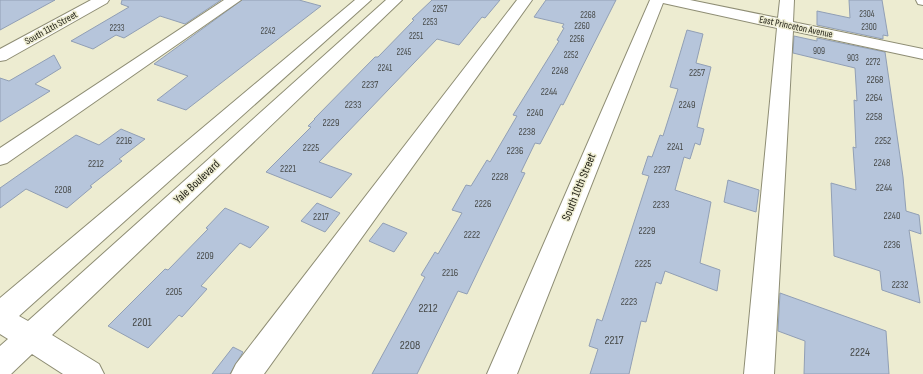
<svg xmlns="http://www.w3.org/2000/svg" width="923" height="374" font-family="'Sofia Sans Condensed',sans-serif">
  <rect width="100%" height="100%" fill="#edecd1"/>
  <path fill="#b6c5db" stroke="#919fb5" d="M0 0H55L0 30Z
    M122 0H221L185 24 160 16 124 38 116 35 93 49 71 41 129 7 121 4Z
    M242 0H299L321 6 186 110 157 100 188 76 154 64Z
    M432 0H500L485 18 482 17 459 45 437 39 319 162 352 174 331 198 266 172 311 127 308 126 315 119H314L375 57H378L414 20 412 19Z
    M546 0H616L563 105 561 104 540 144 535 143 521 172 525 173 467 294 458 291 417 374H372L425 277 421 275 435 252 438 254 462 213 452 210 466 185 471 186 487 160 490 162 517 116 513 115 559 41 557 40 564 28 562 27 564 24 534 17Z
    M849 0H882L888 36 883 35V39L817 25V11L850 18Z
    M687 30 703 34 696 63 711 67 697 127 704 129 700 145 695 143 690 159 684 157 675 190 711 202 700 263 720 270 717 291 665 271 661 284 656 282 646 322 641 321 629 374H590L598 349 589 346 597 319 602 321 649 176 642 174 648 156 652 157 660 135 663 136 678 89 670 87Z
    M794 36 817 41V38L885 52 903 177 906 211 919 215 921 234 909 230 920 303 882 290 880 271 834 256 831 183 856 190 853 147 856 148 854 100 857 101 855 68 793 53Z
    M54 55 61 68 35 84 50 91 0 122V78L9 81Z
    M121 129 145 139 119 159 122 161 90 186 92 187 67 208 26 189 0 208V188L76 135 99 145Z
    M728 180 759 190 756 212 724 202Z
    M317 203 340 213 325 232 301 221Z
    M225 208 269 227 250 248 240 243 201 286 207 289 182 317 179 315 148 348 108 326 165 269 168 270 208 229 206 228Z
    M383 223 407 233 394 252 369 241Z
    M780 293 886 331 889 374H804L805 341 778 331Z
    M233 347 243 352 230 374H212Z"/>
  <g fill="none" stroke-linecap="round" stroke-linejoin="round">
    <defs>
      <path id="minor" d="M91 0H109L107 3 6 60 0 61V49Z
        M224 0H241L7 163 0 165V148Z
        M355 0H371L19 316 28 321 386 0H402L52 335 99 364 104 374H63L32 354 11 374H0V346L8 339 0 334V298Z
        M517 0H532L264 374H231L236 364Z
        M650 0H690L778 18 780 0H794L793 22 923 49V59L793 31 774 374H744L777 28 663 3 517 374H487Z
        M916 0H923V5L918 4Z"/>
    </defs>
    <use href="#minor" stroke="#8e8d74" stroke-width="2"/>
    <use href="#minor" fill="#fff" fill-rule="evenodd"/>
  </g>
  <g text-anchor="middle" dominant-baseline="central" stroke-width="3" stroke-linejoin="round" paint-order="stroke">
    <g font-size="9" fill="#454846">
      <text x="440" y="9">2257</text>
      <text x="867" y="14">2304</text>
      <text x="588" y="15">2268</text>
      <text x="430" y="22">2253</text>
      <text x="582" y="26">2260</text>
      <text x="869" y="27">2300</text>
      <text x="117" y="28">2233</text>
      <text x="268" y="31">2242</text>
      <text x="416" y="36">2251</text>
      <text x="577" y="39">2256</text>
      <text x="819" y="51">909</text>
      <text x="404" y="52">2245</text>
      <text x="571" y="55">2252</text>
      <text x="853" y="58">903</text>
      <text x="873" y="62">2272</text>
      <text x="385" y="68">2241</text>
    </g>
    <g font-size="10" fill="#1f1e14" stroke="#edecd1">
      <text transform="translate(796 27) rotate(12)">East Princeton Avenue</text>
      <text transform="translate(51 28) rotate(-29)">South 11th Street</text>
    </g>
    <g font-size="10" fill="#454846">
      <text x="560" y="71">2248</text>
      <text x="697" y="73">2257</text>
      <text x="875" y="80">2268</text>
      <text x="370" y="85">2237</text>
      <text x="549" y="92">2244</text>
      <text x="874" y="98">2264</text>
      <text x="353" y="105">2233</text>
      <text x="687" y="105">2249</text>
      <text x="535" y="113">2240</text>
      <text x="874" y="117">2258</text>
      <text x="331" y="123">2229</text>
      <text x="527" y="132">2238</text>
      <text x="124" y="141">2216</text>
      <text x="883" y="141">2252</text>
      <text x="675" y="147">2241</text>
      <text x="311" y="148">2225</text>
      <text x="515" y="151">2236</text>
      <text x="882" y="163">2248</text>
      <text x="96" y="164">2212</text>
      <text x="288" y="169">2221</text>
      <text x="662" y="170">2237</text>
      <text x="500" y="177">2228</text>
      <text x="884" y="188">2244</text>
      <text x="63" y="190">2208</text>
      <text x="483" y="204">2226</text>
      <text x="661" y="205">2233</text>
      <text x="892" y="216">2240</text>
      <text x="321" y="217">2217</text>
      <text x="647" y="231">2229</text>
      <text x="472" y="235">2222</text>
      <text x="892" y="245">2236</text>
      <text x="205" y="256">2209</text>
      <text x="643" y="264">2225</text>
      <text x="450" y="273">2216</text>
      <text x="900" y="285">2232</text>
      <text x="174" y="292">2205</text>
      <text x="629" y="302">2223</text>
    </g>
    <g font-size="12" fill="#1f1e14" stroke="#edecd1">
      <text transform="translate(197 182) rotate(-43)">Yale Boulevard</text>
      <text transform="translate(579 187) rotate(-68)">South 10th Street</text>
    </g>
    <g font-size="12" fill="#454846">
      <text x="428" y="308">2212</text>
      <text x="142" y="322">2201</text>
      <text x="614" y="340">2217</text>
      <text x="410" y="345">2208</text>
      <text x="860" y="352">2224</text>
    </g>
  </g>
</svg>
